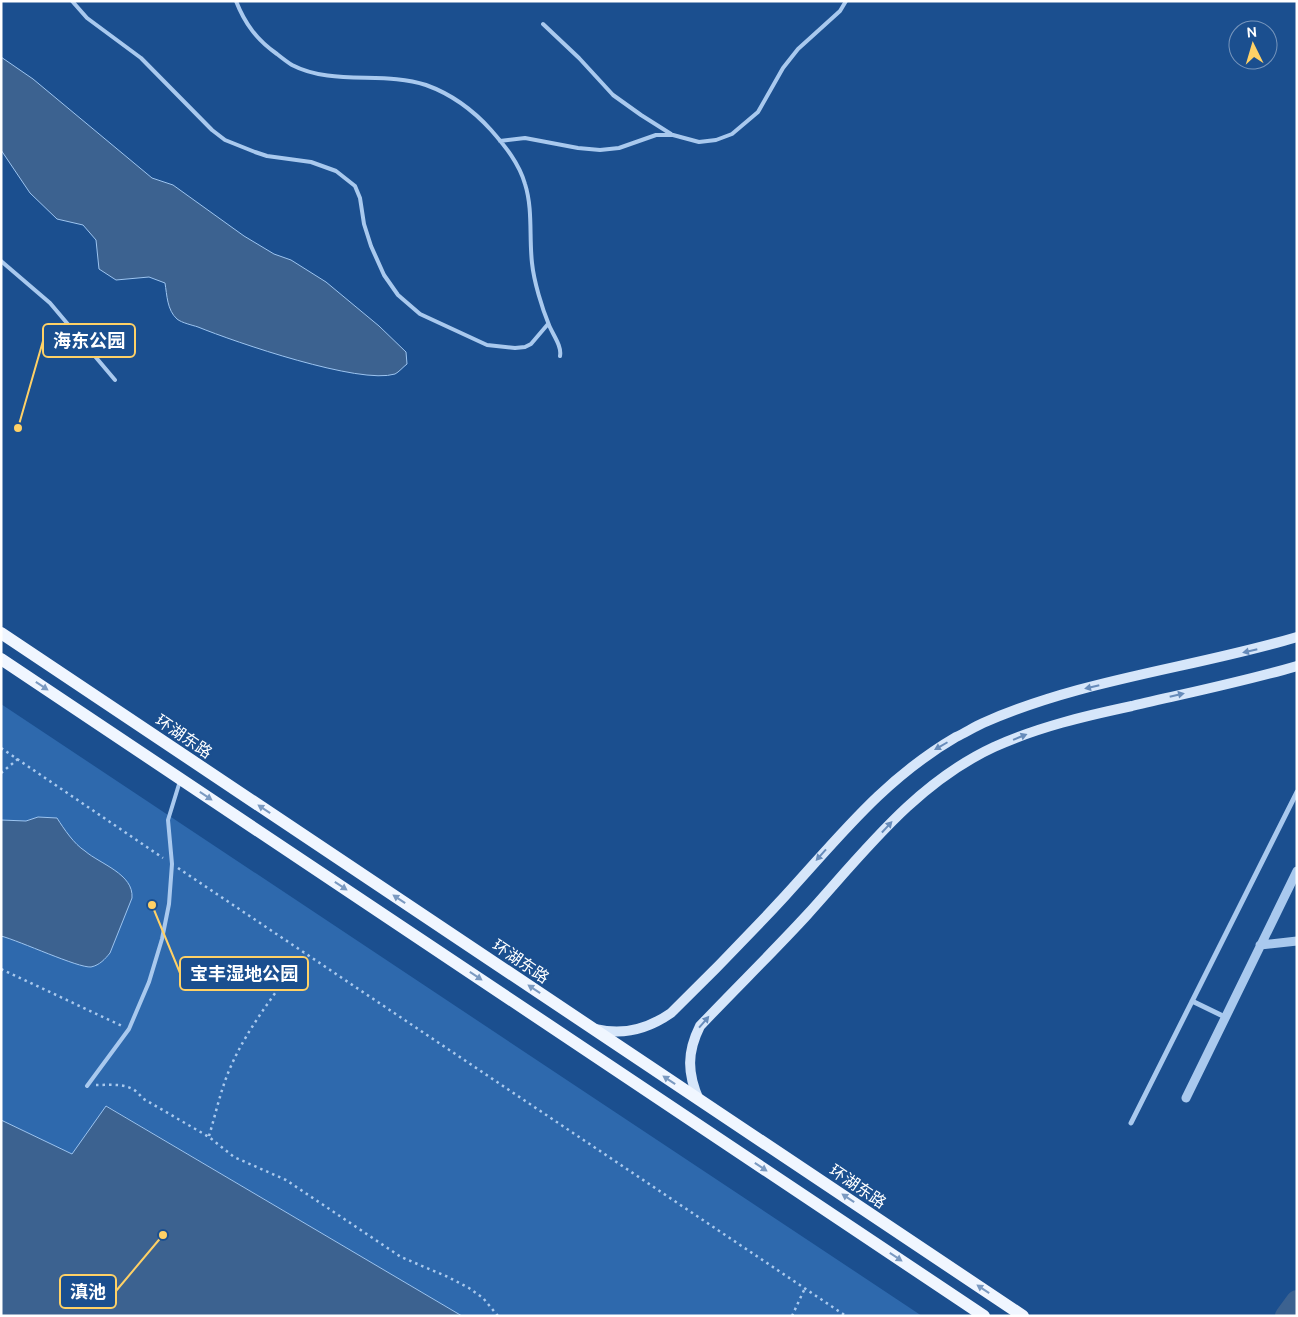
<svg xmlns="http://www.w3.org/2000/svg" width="1298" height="1317" font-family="Ubuntu,'Noto Sans SC',sans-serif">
  <rect width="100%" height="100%" fill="#1b4f8f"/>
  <path fill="#2e69ad" d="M1 704 922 1316H462L107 1106 72 1154 1 1120Z"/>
  <path fill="#3c6290" stroke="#9cc4f0" d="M1 57 33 79 152 178 173 185 244 236 274 254 291 260 326 282 379 326 406 352 407 364C403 367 399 372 395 374 360 385 235 342 198 327 192 325 182 323 177 319 167 310 167 295 165 283L149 277 116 280 99 269 96 240 83 225 57 219 30 193 1 150Z
    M38 817 57 818C64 829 74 844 85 851 100 864 134 874 132 898L110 953C105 959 100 965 91 967 78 968 20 941 1 936V820L26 821Z
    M106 1106 462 1316H1V1120L72 1154Z"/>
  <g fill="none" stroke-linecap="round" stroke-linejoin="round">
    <path stroke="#3c6290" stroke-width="22" d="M1286 1316 1297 1301"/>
    <path stroke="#a9c9ee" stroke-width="2.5" stroke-dasharray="2.5 4" stroke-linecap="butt" d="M1 748 163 858
      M1 773 18 759
      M178 868 846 1316
      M1 969 122 1026
      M96 1085C113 1085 132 1082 142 1098L209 1137 234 1157 286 1180 401 1257 448 1277 469 1288 483 1298 498 1316
      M209 1136C216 1113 221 1088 231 1066 249 1025 279 989 304 953
      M792 1316 805 1288"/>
    <path stroke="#a9c9ee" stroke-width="4" d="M72 1 87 18 141 58 212 130 225 140 255 152 267 156 311 162 336 171 355 186 360 198 364 224 371 246 384 275 398 295 420 314 487 345 515 348 525 347 531 344 548 324
      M236 1C245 24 257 40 277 54 282 58 287 62 292 65 332 86 384 71 426 85 451 94 473 110 491 130 505 146 519 163 525 184 533 209 529 237 532 263 534 282 542 308 549 325 553 335 562 346 560 356
      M543 24 579 58 613 95 641 115 671 134
      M500 141 525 138 578 148 600 150 619 148 656 135H673L699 142 716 140 732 134 758 112 783 68 798 49 840 11 846 1
      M1 261 50 303 115 380
      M87 1086 129 1029 149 982 162 939 169 904 172 864 168 820 180 781"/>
    <path stroke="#a9c9ee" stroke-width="5" d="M1192 1001 1225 1017
      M1131 1123 1297 792"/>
    <path stroke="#a9c9ee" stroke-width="9" d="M1260 945 1297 941
      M1186 1098 1297 871"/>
    <path stroke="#d6e6fa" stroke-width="10" d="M596 1029C624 1036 648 1029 671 1013 710 975 748 936 785 896 840 836 884 779 956 737 965 733 974 727 983 723 1082 679 1193 668 1297 637
      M699 1100C687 1073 687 1052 700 1026 735 989 772 953 807 915 864 852 916 783 994 747 1038 727 1085 716 1132 706 1187 693 1242 682 1297 666"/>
    <path stroke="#f0f6ff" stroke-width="12" d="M1 633 1023 1316
      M1 659 984 1316"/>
  </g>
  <defs><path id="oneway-solid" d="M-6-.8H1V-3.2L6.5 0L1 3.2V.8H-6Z" transform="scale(1.25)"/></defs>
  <g fill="#668bba">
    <use href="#oneway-solid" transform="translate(1250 651) rotate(167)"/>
    <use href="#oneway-solid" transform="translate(1092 687) rotate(167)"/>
    <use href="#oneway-solid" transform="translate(1177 695) rotate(-13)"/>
    <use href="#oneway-solid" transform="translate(1020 737) rotate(-22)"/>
    <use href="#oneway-solid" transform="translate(941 746) rotate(150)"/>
    <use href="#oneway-solid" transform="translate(887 827) rotate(-47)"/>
    <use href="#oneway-solid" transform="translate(821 855) rotate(132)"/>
    <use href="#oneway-solid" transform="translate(704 1022) rotate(-49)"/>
  </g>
  <g fill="#7b9ac1">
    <use href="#oneway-solid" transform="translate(42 686) rotate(34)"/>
    <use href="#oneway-solid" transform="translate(206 796) rotate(34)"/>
    <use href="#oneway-solid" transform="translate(264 809) rotate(-146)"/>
    <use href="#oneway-solid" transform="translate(341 886) rotate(34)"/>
    <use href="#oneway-solid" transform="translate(399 899) rotate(-146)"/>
    <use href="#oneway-solid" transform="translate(476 976) rotate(34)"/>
    <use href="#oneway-solid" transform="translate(534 989) rotate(-146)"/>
    <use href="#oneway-solid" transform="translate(669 1080) rotate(-146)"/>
    <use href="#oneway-solid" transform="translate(761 1167) rotate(34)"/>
    <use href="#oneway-solid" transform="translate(848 1198) rotate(-146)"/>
    <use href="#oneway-solid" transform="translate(896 1257) rotate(34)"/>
    <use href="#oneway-solid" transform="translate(983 1289) rotate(-146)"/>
  </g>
  <g text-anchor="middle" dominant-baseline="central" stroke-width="4.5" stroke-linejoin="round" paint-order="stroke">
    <g font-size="16" fill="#fff" stroke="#1b4f8f">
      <text transform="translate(184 736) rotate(34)">环湖东路</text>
      <text transform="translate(521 961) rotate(34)">环湖东路</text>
      <text transform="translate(858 1186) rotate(34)">环湖东路</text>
    </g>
  </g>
  <path fill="none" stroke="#ffd166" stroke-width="2" d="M18 428L43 341M152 905L180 973M163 1235L116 1291"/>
  <g fill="#ffd166" stroke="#1b4f8f" stroke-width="2">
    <circle cx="18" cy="428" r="5"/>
    <circle cx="152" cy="905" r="5"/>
    <circle cx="163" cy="1235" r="5"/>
  </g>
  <g fill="#1b4f8f" stroke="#ffd166" stroke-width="2">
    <rect x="43" y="324" width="92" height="33" rx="5"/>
    <rect x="180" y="957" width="128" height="33" rx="5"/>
    <rect x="60" y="1275" width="56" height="33" rx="5"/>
  </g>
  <g font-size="18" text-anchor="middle" font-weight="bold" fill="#fff">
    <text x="89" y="347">海东公园</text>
    <text x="244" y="980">宝丰湿地公园</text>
    <text x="88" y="1298">滇池</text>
  </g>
  <rect width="1298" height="1317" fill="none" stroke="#ffffff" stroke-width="5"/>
  <g transform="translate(1253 45) rotate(355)"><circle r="24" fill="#1b4f8f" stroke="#7695bc"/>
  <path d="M0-4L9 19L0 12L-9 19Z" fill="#ffd166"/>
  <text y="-8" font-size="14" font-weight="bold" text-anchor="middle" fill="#ffffff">N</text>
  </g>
</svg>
